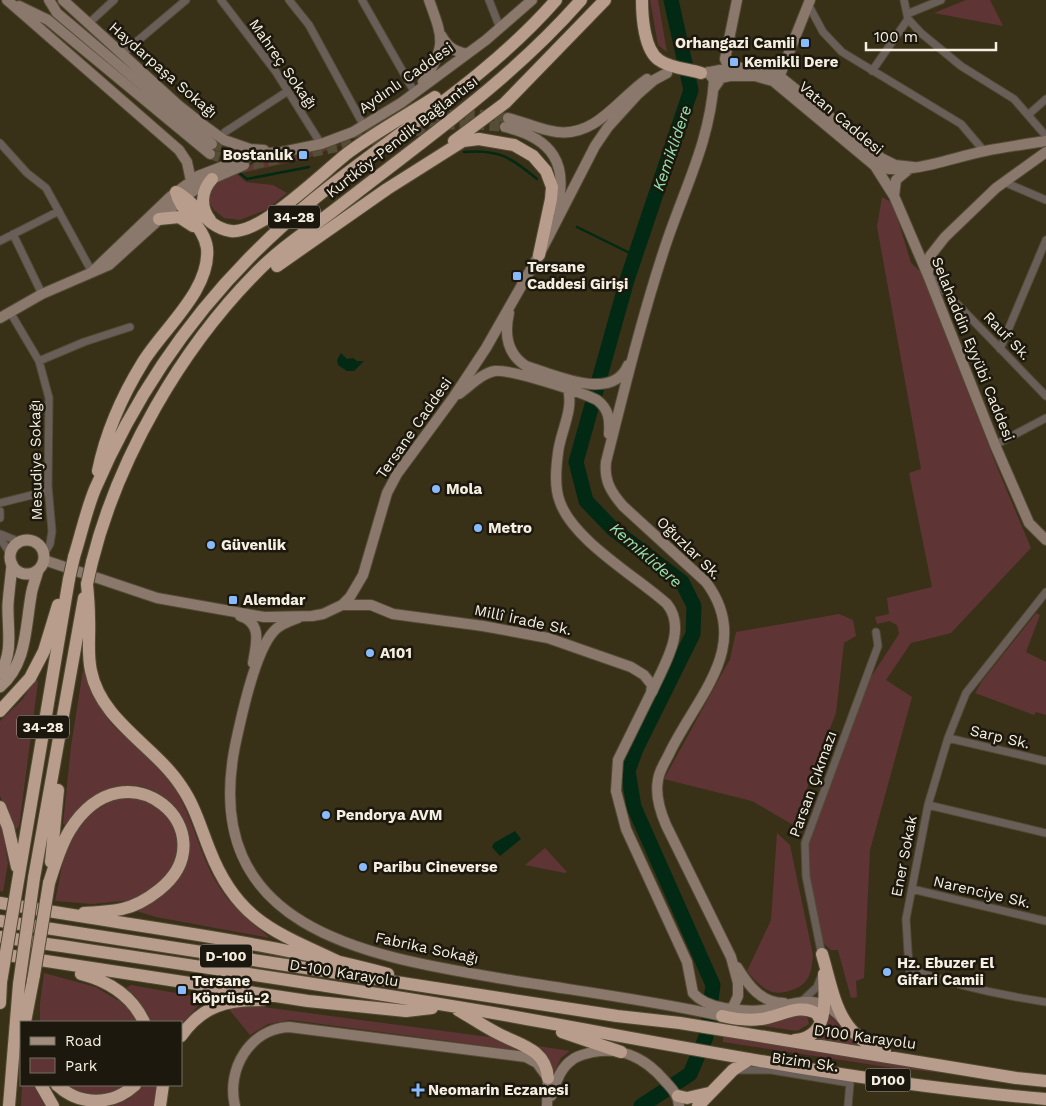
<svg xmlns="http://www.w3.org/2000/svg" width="1046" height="1106" font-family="'Work Sans',sans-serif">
  <rect width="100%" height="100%" fill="#393018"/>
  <path fill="#5e3534" d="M650 0H658L667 52 658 45Z
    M966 0H990L1003 26 934 13Z
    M343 144 305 159 237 174 246 182 273 185 287 193 266 210 240 220 224 218 214 210 209 202 210 188 215 179 268 158Z
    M882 197 893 203 911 263 921 272 999 472 1031 548 951 633 911 643 886 680 912 697 870 850 864 978 856 981 857 997 851 998 838 950H831L822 942 807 859V839L869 680 899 634 897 625 889 621 877 624 875 617 889 614 887 598 932 587 909 473 921 469 877 227Z
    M1036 613 1040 615 1026 652 1046 662V715L1036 712 1034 715 975 693 982 681Z
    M839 614 853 620 856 636 844 643 836 713 793 825 752 801 664 779 730 659 736 632Z
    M83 670C91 689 98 708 112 724 129 742 152 756 167 777 192 810 196 846 215 880 229 905 249 921 270 938L156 917 133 910C146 904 159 899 169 889 206 852 183 786 129 785 103 785 82 807 66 825L63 824 71 746Z
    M36 678 38 682 19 827 15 830 0 796V721L22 700Z
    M145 798 170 817 179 848 172 871 145 894 124 904 123 901 92 904 55 901 63 861 72 836 87 816 113 799Z
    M0 818 8 863 3 892 0 891Z
    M777 833 790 845 813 955C812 963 812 973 806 981 800 989 780 996 770 991 760 987 754 979 747 971L771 920Z
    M545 848 567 872 565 873 525 865Z
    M44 973 96 987 117 1000 121 998 140 1022H40V1003Z
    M131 985 204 998 181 1027V1022H151L136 997 126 988Z
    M248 1005 504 1039 530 1052 291 1020 268 1024 250 1035 227 1007Z
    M822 1006 843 1030 867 1050 803 1040 810 1037Z
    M806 1012 809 1024 797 1031 736 1022Z
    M723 1036 1000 1079 887 1067 723 1042Z
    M531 1045 570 1051 561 1058 550 1081Z
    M22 1085H33L45 1106H21Z
    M64 1085H129C102 1101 90 1098 64 1085Z
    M143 1085H156L155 1106H108L129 1099Z"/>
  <path fill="#012914" d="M341 353 347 359 353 358 357 361H364L354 371H347L338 365 337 360Z
    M515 831 521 839 500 856 492 847 494 843Z"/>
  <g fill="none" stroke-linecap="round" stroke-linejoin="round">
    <path stroke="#012914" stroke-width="2.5" d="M464 152C498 149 511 157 537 179
      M238 172 247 179 309 167
      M577 227 636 256"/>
    <path stroke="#012914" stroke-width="15" d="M641 1106 690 1074 706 1037 713 985 634 807 628 771 636 749 693 634 694 606 682 582 613 529 586 501 576 462 627 280 691 90 671 0"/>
    <path stroke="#554d36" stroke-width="10" stroke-dasharray="10 5" stroke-linecap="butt" d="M420 119C451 113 478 113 508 118
      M352 133 384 126
      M212 144 242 153 257 151
      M210 154 236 163 254 164 446 125 469 124 505 127"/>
    <defs>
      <path id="street" d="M221 0 276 72 321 144
        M289 0 309 25 364 126
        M362 0 415 93
        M489 0 500 28
        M904 0 908 19 921 33 961 66 1014 99 1046 136
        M808 4 823 32 842 52 961 124 984 151
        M907 14 941 0
        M88 24 114 0
        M122 54 186 0
        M872 71 908 19
        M1029 114 1046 99
        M225 132 288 91
        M0 143 27 173 46 188 92 272
        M1004 182 1046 200
        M13 234 42 294
        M0 241 59 211
        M930 276 1046 396
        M10 312 39 361 49 398 48 486 52 531 50 544 44 554
        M1000 349 1046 240
        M39 361 84 342 130 327
        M995 445 1046 418
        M0 503 48 491
        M0 511V518
        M0 534 20 542
        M0 538 11 555
        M1046 592 966 693 948 738 928 805 906 919 909 969C954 985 999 995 1046 1002
        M948 738 1046 761
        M928 805 1046 833
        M912 889 1046 921
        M822 956 806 876 805 843 878 646 876 632
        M802 1001 817 987 821 977
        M736 1070H771L850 1083 848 1106"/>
      <path id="secondary" d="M7 0 179 150 187 162 191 181 195 184
        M49 0 57 13 212 144
        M63 0 178 105 202 124 224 140 250 149 264 150
        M19 6 48 20 210 154
        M441 35C448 47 453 51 467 54
        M730 71 725 59 737 0
        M705 73 735 67 774 72 881 158 895 165 913 167
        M778 80 810 0
        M423 82C447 45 443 39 429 0
        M714 88 721 78 730 76H755L773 81 875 166C906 177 953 157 985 151 1005 147 1026 144 1046 141
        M508 118C525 122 540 130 557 132 596 137 618 99 647 79
        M505 127C552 138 570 164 556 211
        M875 166 894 196 927 273 995 445 1029 523 1046 540
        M894 196 896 180 908 170
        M92 272 170 197 198 176 255 154 282 152 321 144 353 132 401 103 486 40 532 0
        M928 272 930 256 945 237 996 188 1046 152
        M509 313C504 335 507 354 526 366 553 374 613 403 628 365
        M0 318 42 294 109 265 184 197 212 179 244 165
        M568 390C574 409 560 433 558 453 556 468 554 487 560 502 573 540 637 577 667 604 688 630 663 666 652 692
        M459 394C470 386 482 373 495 371 511 369 581 392 597 400 609 409 610 420 609 434
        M44 560 157 598 264 617 312 616 323 614 342 605 350 597 363 575 387 493 397 474 453 398 486 348 539 255 595 146 608 127 638 94 654 80 667 73
        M342 605H371L393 614 483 626 548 638 631 667 644 675 652 685 651 693 618 760 616 791 626 829 687 962 693 993C701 1002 712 1006 724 1008 737 1010 749 1012 763 1010 792 1005 818 990 842 1019
        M240 616C263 623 256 644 253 663
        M298 618C290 621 280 624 274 631 255 651 241 718 235 746 199 930 367 956 504 979 577 991 650 1000 722 1016L733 1007 738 996V983L731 957 666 825C660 811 655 795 658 780 659 770 666 761 670 752 698 695 753 645 706 582L623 506C611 492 604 481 606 462 624 391 641 320 664 250 683 191 710 143 714 80L708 72
        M737 967C748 985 761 1003 784 1003
        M551 1096C556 1083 560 1068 572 1060 578 1055 586 1054 593 1052 623 1047 645 1058 664 1080 672 1089 678 1094 679 1106
        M235 1106C226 1069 250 1029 289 1027L526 1057 537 1063 548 1078 547 1106"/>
      <path id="primary" d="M10 557a17 17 0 1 1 34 0a17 17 0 1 1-34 0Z
        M0 673C14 652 7 627 8 604 9 590 11 577 12 564
        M0 687C27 663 25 630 31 596 32 587 36 579 38 570"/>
      <path id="highway" d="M642 0C642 16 644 50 659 60 670 68 688 69 701 73
        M454 141 505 103 605 0
        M176 192C197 202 205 227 231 231 261 235 324 171 349 152 376 132 407 115 435 97
        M159 219 179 217 193 226
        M210 220C200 207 201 191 212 179
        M277 266 387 189 463 141 479 139 514 145 533 156 546 171 552 187 551 199 539 255
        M98 471C106 432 122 396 143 362 163 329 211 290 207 248 204 226 181 213 176 192
        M74 557C81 535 86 511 95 489 144 375 218 277 314 199 394 134 487 79 556 0
        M92 562C118 458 181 349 256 273 280 248 310 229 337 208 421 142 510 81 581 0
        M87 584C88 595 89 607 89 618 90 636 87 653 91 671 101 721 155 746 181 786 195 806 201 829 210 851 237 920 275 932 337 961
        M0 711 30 678 44 651 58 605
        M0 807 8 827 17 867
        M51 862 58 790
        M19 875 69 579
        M34 878 84 598
        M49 883C55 865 60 846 70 830 127 739 231 833 159 890 149 898 136 906 122 909 110 912 97 912 84 913
        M0 903C130 926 261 940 388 974
        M0 921 617 1016 680 1023 1016 1078 1046 1081
        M0 937C168 962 337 986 505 1015 684 1047 864 1084 1046 1099
        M0 954 308 1001 406 1011 432 1008
        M822 954C835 998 837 1034 885 1052
        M81 974C108 981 132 996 144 1022
        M0 1003 1 982
        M458 1010C472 1018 485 1027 499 1034 520 1045 546 1049 548 1078
        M722 1016C735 1019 747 1021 761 1019 779 1017 801 1002 817 1014L821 1021
        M25 1022 34 975
        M562 1032 621 1052
        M181 1036C203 1005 227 1000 263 1000
        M795 1040C829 1038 825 1000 824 974
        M41 1085 53 1106
        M57 1085C80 1106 112 1106 135 1085
        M678 1096 687 1098 709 1093
        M9 1106 19 984
        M160 1106 163 1085
        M698 1106 733 1070 750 1059"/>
    </defs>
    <use href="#street" stroke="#534b34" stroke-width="9"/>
    <use href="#secondary" stroke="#534b34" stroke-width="12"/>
    <use href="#primary" stroke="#534b34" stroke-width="13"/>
    <use href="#highway" stroke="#534b34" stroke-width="14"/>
    <use href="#street" stroke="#6a5f58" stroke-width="7"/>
    <use href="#secondary" stroke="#8a786d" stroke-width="10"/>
    <use href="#primary" stroke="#a28c7d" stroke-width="11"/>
    <use href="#highway" stroke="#b89d8c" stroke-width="12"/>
    <defs>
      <path id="highway-bridge" d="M69 579 74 557
        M87 584 92 562
        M34 975 49 883
        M1 982 19 875
        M19 984 34 878"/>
    </defs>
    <use href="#highway-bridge" stroke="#534b34" stroke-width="14" stroke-linecap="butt"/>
    <use href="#highway-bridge" stroke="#b89d8c" stroke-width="12"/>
  </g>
  <g fill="#88bafc" stroke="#1d180e" stroke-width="2">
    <rect x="800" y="38" width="10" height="10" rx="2.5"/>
    <rect x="729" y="57" width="10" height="10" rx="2.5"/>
    <rect x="298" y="150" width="10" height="10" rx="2.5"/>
    <rect x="512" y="271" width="10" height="10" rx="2.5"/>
    <circle cx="436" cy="489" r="5"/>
    <circle cx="478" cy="528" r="5"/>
    <circle cx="211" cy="545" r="5"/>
    <rect x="228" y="595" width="10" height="10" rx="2.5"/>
    <circle cx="370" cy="653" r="5"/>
    <circle cx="326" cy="815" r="5"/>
    <circle cx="363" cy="867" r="5"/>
    <circle cx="887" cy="972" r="5"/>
    <rect x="177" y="985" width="10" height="10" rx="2.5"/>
    <path d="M415.5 1082.5h5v5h5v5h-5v5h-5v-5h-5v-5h5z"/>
  </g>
  <g text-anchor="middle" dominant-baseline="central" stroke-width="5" stroke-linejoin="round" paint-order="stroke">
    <g fill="#1d180e" stroke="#b4aea2" stroke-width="1">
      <rect x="268" y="205.5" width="52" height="23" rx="4"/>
      <rect x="17" y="715.5" width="52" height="23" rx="4"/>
      <rect x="200" y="944.5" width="52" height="23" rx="4"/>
      <rect x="865.5" y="1068.5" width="45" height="23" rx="4"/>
    </g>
    <g font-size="14" font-weight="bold" fill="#f5efe1">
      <text x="294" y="217">34-28</text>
      <text x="43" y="727">34-28</text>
      <text x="226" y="956">D-100</text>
      <text x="888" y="1080">D100</text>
    </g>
    <g font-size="15" font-weight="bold" fill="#f5efe1" stroke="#1d180e" text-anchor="start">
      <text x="795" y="43" text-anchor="end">Orhangazi Camii</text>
      <text x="744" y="62">Kemikli Dere</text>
      <text x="293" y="155" text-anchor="end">Bostanlık</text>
      <text x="527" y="267">Tersane<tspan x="527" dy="17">Caddesi Girişi</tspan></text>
      <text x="446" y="489">Mola</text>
      <text x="488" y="528">Metro</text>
      <text x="221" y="545">Güvenlik</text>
      <text x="243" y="600">Alemdar</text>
      <text x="380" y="653">A101</text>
      <text x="336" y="815">Pendorya AVM</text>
      <text x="373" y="867">Paribu Cineverse</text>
      <text x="897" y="963">Hz. Ebuzer El<tspan x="897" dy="17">Gifari Camii</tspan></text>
      <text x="192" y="981">Tersane<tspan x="192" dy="17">Köprüsü-2</tspan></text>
      <text x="428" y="1090">Neomarin Eczanesi</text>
    </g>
    <g font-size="15" fill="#f5efe1" stroke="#1d180e">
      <text transform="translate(283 64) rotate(55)">Mahreç Sokağı</text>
      <text transform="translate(163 70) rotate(41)">Haydarpaşa Sokağı</text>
      <text transform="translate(406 78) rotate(-35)">Aydınlı Caddesi</text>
      <text transform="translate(841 118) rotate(40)">Vatan Caddesi</text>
      <text transform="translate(402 137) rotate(-38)">Kurtköy-Pendik Bağlantısı</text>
      <text transform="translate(1007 336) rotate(46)">Rauf Sk.</text>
      <text transform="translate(973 349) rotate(68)">Selahaddin Eyyübi Caddesi</text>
      <text transform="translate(414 428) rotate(-55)">Tersane Caddesi</text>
      <text transform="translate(36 460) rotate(-91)">Mesudiye Sokağı</text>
      <text transform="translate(689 548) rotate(44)">Oğuzlar Sk.</text>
      <text transform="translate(523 620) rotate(12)">Millî İrade Sk.</text>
      <text transform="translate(1000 737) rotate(13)">Sarp Sk.</text>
      <text transform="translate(813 784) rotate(-70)">Parsan Çıkmazı</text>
      <text transform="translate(904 856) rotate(-79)">Ener Sokak</text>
      <text transform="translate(982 892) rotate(13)">Narenciye Sk.</text>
      <text transform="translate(427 948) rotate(12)">Fabrika Sokağı</text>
      <text transform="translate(344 973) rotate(9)">D-100 Karayolu</text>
      <text transform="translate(865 1037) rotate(8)">D100 Karayolu</text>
      <text transform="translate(805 1062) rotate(8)">Bizim Sk.</text>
    </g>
    <g font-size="16" font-style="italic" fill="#92e1ae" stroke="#1d180e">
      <text transform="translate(672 148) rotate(-71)">Kemiklidere</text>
      <text transform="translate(646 555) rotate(41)">Kemiklidere</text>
    </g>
  </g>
  <rect x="20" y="1021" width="162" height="65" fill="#1d180e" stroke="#736e62"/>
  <rect x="30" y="1037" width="25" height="8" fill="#a28c7d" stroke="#736e62"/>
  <text x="65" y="1046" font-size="15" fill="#f5efe1">Road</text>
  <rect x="30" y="1058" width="25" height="15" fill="#5e3534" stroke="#736e62"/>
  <text x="65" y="1071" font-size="15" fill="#f5efe1">Park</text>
  <path d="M866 42v8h130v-8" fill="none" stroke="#f5efe1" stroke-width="2.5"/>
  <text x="874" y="42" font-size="15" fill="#f5efe1" stroke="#1d180e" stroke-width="4" paint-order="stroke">100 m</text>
</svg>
